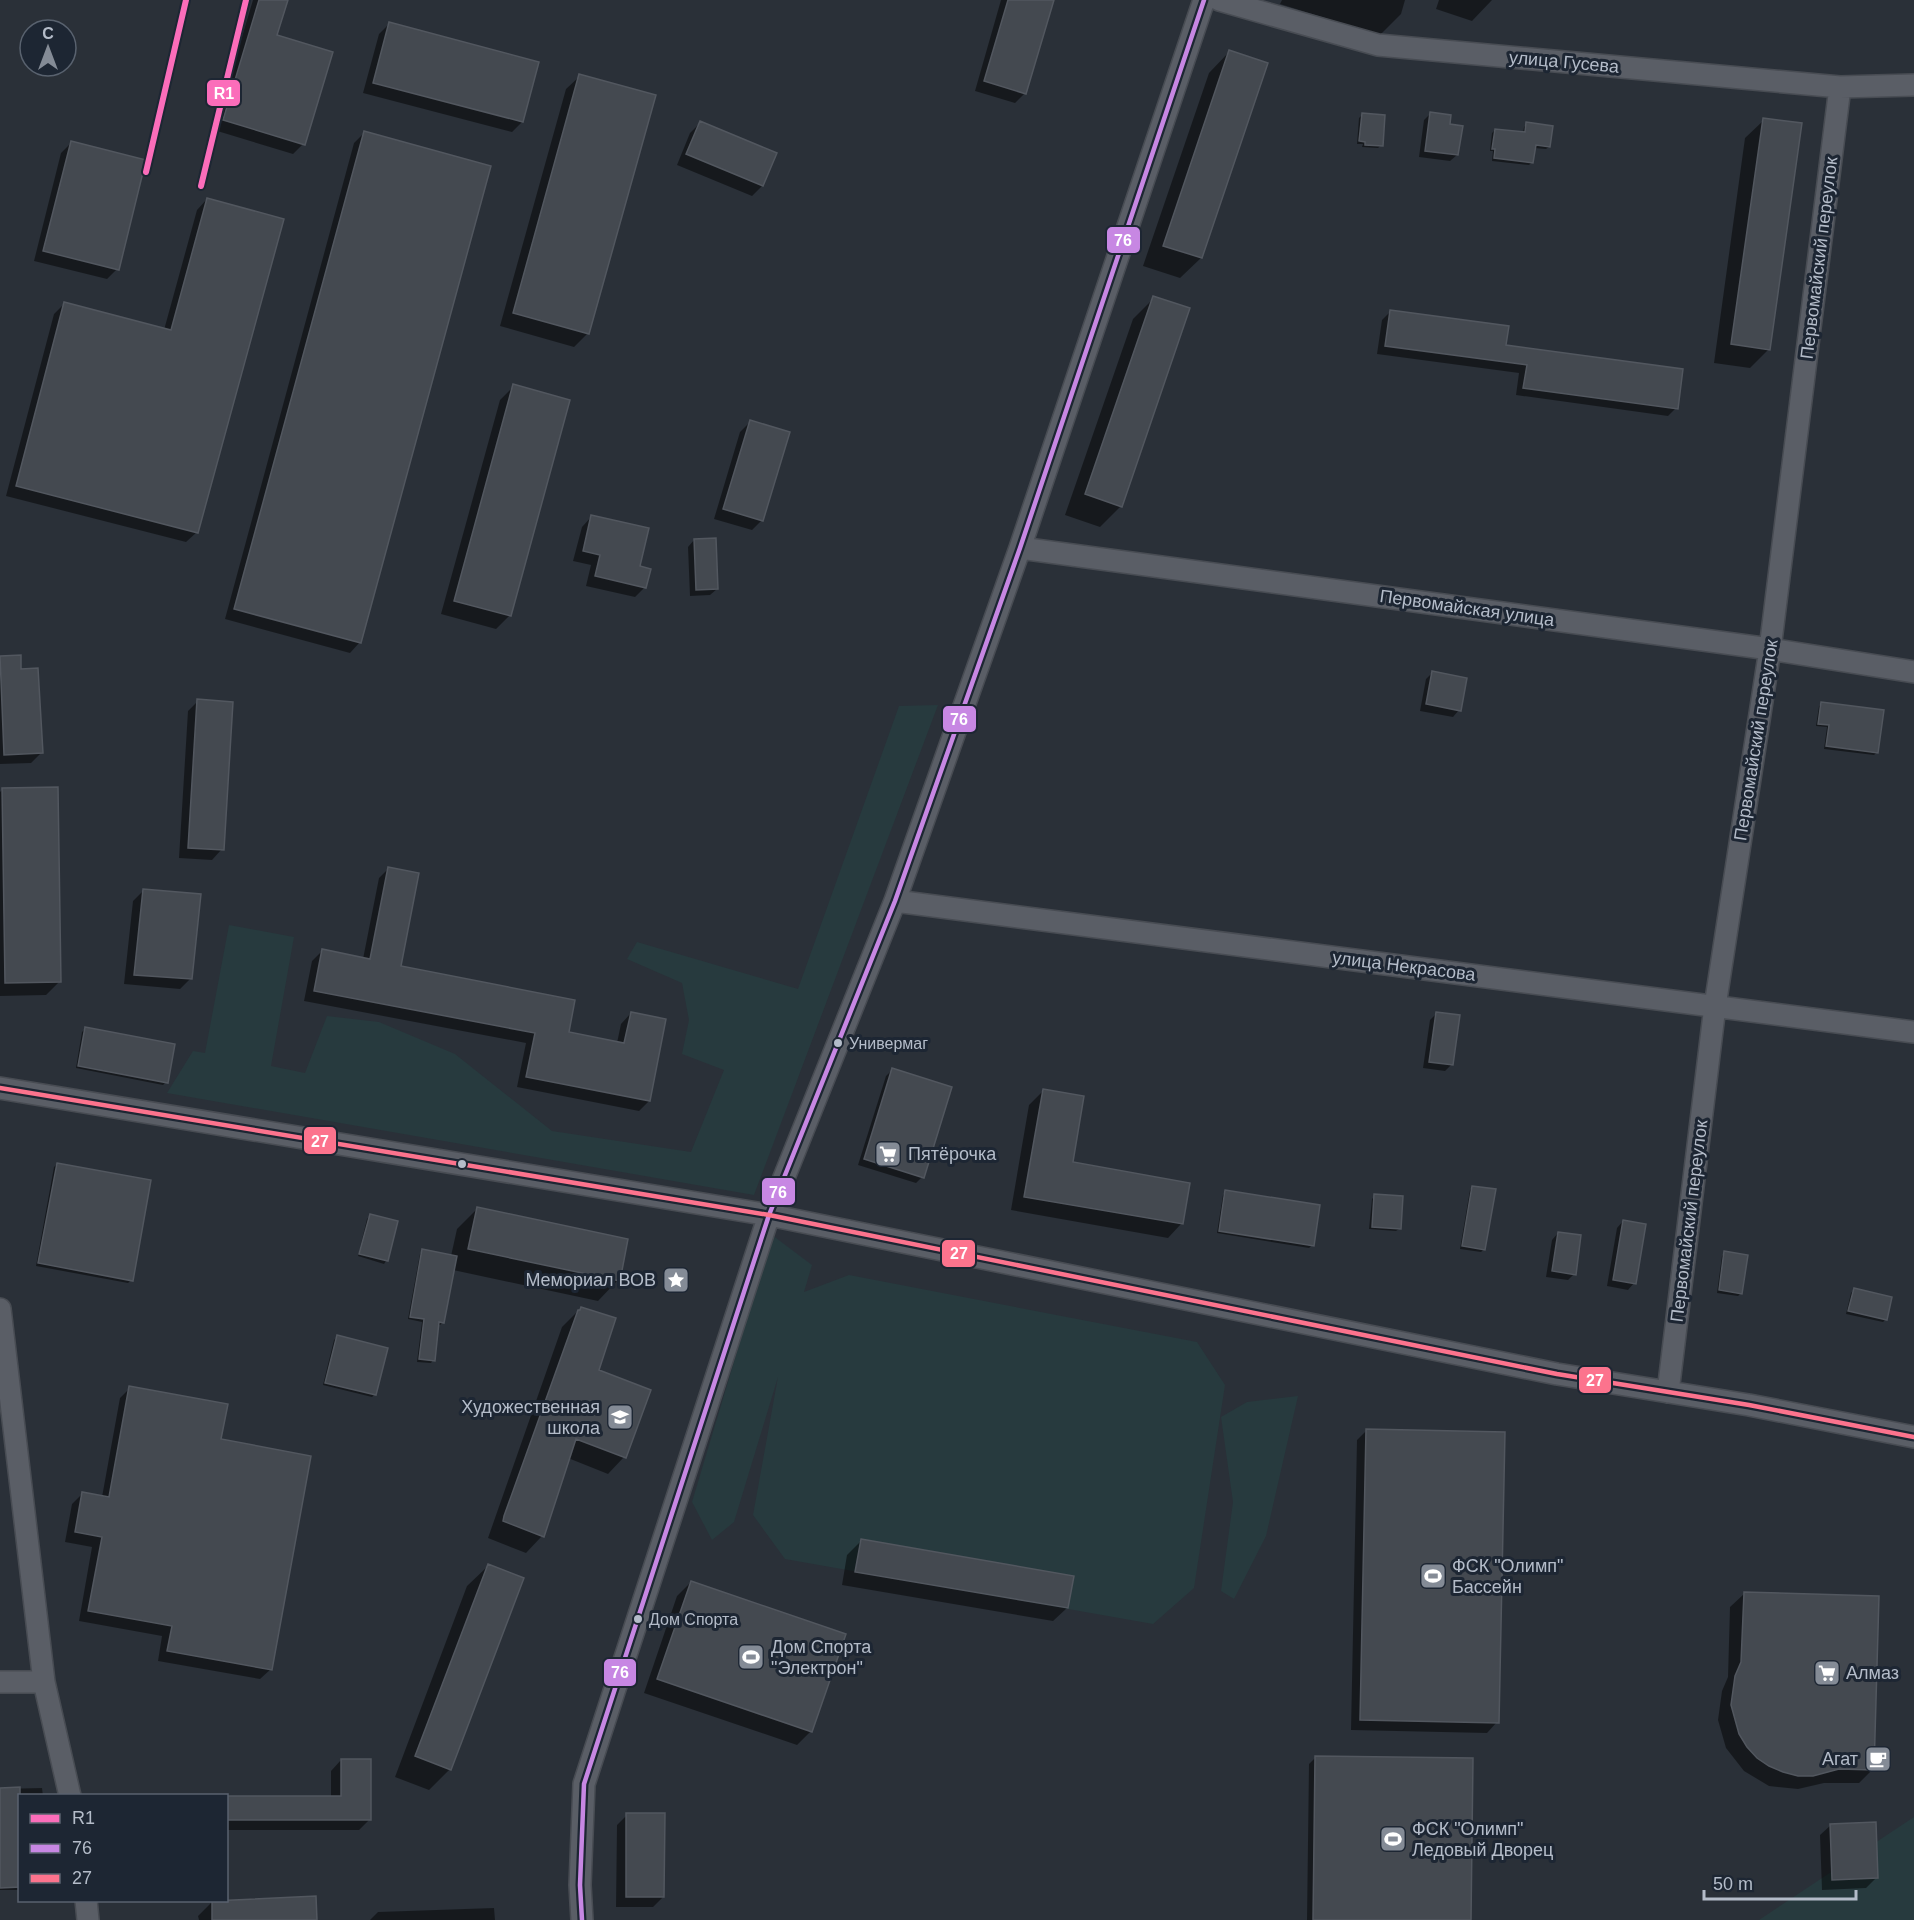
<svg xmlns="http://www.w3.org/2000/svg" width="1914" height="1920" font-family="Helvetica,sans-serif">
  <rect width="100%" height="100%" fill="#2a3038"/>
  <path fill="#273a3e" d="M938 705 754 1195 167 1093 193 1051 205 1053 229 925 294 937 271 1066 305 1073 327 1016 379 1022 455 1054 552 1131 691 1152 724 1070 682 1054 689 1020 682 983 627 959 637 942 798 989 899 706Z
    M772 1235 812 1265 804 1292 849 1275 1197 1342 1225 1385 1194 1588 1153 1624 785 1559 753 1515 778 1377 734 1522 712 1540 692 1502Z
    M1298 1396 1266 1536 1234 1599 1221 1591 1233 1502 1221 1417 1247 1402Z
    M1914 1817V1920H1759Z"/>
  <path fill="#0007" d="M253 0H286L275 36 303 144 293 154 214 130Z
    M1001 0H1052L1025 93 1015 103 975 91Z
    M1282 0H1405L1401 14 1380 35 1280 4Z
    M1439 0H1492L1472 21 1436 9Z
    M389 24 522 122 512 132 363 93 379 34Z
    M1229 52 1201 258 1180 278 1143 266 1209 73Z
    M580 76 588 333 574 347 500 326 566 89Z
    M1431 113 1448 125 1457 155 1450 161 1419 157 1424 120Z
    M1362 115 1381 145 1378 148 1362 147 1363 144H1357L1359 118Z
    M1764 120 1769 349 1750 368 1714 363 1745 138Z
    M700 123 762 186 752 196 677 165 690 133Z
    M1527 124 1549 147 1546 149 1534 148 1532 162 1529 165 1492 161 1493 151H1490L1492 133 1495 130 1523 133 1524 127Z
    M364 133 360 642 350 653 225 619 354 143Z
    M71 143 117 269 107 279 34 261 61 153Z
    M207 199 197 532 186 542 6 496 54 314 65 303 164 330 197 210Z
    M1154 298 1121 506 1100 527 1065 515 1133 319Z
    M1390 312 1504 346 1676 408 1668 416 1516 395 1519 373 1377 354 1382 320Z
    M514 386 510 615 496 629 441 614 500 400Z
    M750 422 762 520 752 530 714 519 740 432Z
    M592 516 638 568 645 587 635 597 586 586 591 565 573 561 582 527Z
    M694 540 717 589 710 595 690 596 688 547Z
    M0 657H19L20 671 41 753 31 763 0 764Z
    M1432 673 1459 710 1453 717 1420 711 1426 679Z
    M198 701 222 849 212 860 179 858 188 711Z
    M1822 704 1877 752 1874 755 1824 749 1827 727 1816 726 1819 706Z
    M3 789 60 981 46 995 0 996V792Z
    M389 868 399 967 567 1034 617 1043 621 1024 631 1013 649 1101 639 1111 517 1087 526 1043 304 1001 312 961 322 951 363 959 379 878Z
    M144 890 190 979 180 989 124 984 133 901Z
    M1436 1014 1452 1064 1445 1071 1423 1068 1430 1020Z
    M85 1029 166 1082 163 1085 76 1068 82 1032Z
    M893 1069 922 1177 916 1183 858 1165 886 1076Z
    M1043 1091 1071 1163 1189 1184 1181 1224 1168 1238 1011 1210 1029 1105Z
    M57 1164 131 1280 128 1283 36 1266 54 1167Z
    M1473 1187 1484 1249 1481 1252 1460 1249 1470 1190Z
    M1226 1192 1312 1245 1309 1248 1217 1233 1223 1195Z
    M1375 1196 1399 1229 1396 1231 1369 1229 1372 1199Z
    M477 1209 618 1280 598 1301 453 1270 443 1322 440 1325H437L433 1360 431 1363 417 1362 422 1322 408 1319 420 1254 423 1251 451 1256 457 1229Z
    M370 1216 396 1223 386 1261 384 1264 358 1256 367 1219Z
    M1623 1221 1634 1283 1628 1290 1607 1286 1617 1228Z
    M1558 1233 1574 1274 1568 1280 1546 1277 1552 1240Z
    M1725 1253 1741 1293 1738 1296 1717 1293 1722 1256Z
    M1854 1290 1886 1319 1883 1322 1846 1314 1851 1293Z
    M578 1311 597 1371 650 1391 624 1457 608 1474 568 1458 542 1536 526 1553 488 1538 562 1327Z
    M337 1337 375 1394 372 1397 323 1385 334 1340Z
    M130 1388 219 1441 271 1669 260 1679 158 1661 162 1636 79 1621 92 1547 65 1542 72 1504 82 1494 102 1497 120 1398Z
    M1367 1430 1497 1722 1487 1733 1351 1730 1357 1440Z
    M861 1541 1067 1608 1053 1621 842 1585 847 1555Z
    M488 1566 450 1769 429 1790 395 1777 467 1586Z
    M691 1582 811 1731 797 1745 644 1693 677 1596Z
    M1744 1594 1873 1769 1859 1783H1824L1798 1789 1769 1786 1744 1771 1726 1748 1718 1720 1722 1691 1728 1677 1730 1607Z
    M1316 1757 1470 1920H1307L1309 1764Z
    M341 1760 369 1820 359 1830H226V1797H331V1771Z
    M42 1788 43 1796H20V1890H0V1789Z
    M627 1815 663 1897 653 1907H616L617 1825Z
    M1831 1825 1876 1878 1866 1888 1822 1890 1820 1835Z
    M212 1902 316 1920H199L198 1916Z
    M494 1908 495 1920H370L378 1912Z"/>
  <path fill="#444950" stroke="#52575f" stroke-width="1.5" d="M259 0H288L277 35 333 52 305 145 223 120Z
    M1008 0H1054L1026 94 984 81Z
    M389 22 539 62 523 122 373 83Z
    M1229 50 1268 63 1202 258 1163 246Z
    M579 74 656 95 589 334 513 313Z
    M1430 112 1451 115 1450 124 1463 126 1458 155 1425 151Z
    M1362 113 1385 115 1383 146 1365 145V142L1359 141Z
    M1763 118 1802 123 1770 350 1731 344Z
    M700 121 777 153 763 186 686 154Z
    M1526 122 1553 126 1550 147 1536 145 1533 163 1494 158 1495 149H1492L1495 129 1525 132Z
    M364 131 491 166 361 643 234 609Z
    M71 141 146 160 119 270 43 251Z
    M207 198 284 219 198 533 16 486 64 302 171 330Z
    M1153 296 1190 308 1122 507 1085 494Z
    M1390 310 1509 326 1506 345 1683 369 1678 409 1523 388 1527 365 1385 346Z
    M513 384 570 400 511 616 454 601Z
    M750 420 790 432 763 521 723 509Z
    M591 515 649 528 640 566 651 569 646 588 595 576 600 555 583 551Z
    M716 538 718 589 696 590 694 539Z
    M21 655V669L38 668 43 753 4 755 0 656Z
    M1432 671 1467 678 1461 711 1426 704Z
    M197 699 233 702 224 850 188 848Z
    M1821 702 1884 710 1878 753 1826 746 1829 725 1818 724Z
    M58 787 61 982 5 983 2 788Z
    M388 867 419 873 401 966 575 1000 569 1032 624 1043 631 1012 666 1019 650 1101 526 1077 535 1033 314 991 322 949 370 959Z
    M143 889 201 894 192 979 134 975Z
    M1436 1012 1460 1015 1453 1065 1429 1062Z
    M85 1027 175 1044 168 1083 78 1066Z
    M892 1068 952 1087 924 1178 864 1159Z
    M1043 1089 1084 1096 1073 1162 1190 1183 1183 1224 1024 1197Z
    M57 1163 151 1180 133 1281 38 1263Z
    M1472 1186 1496 1189 1485 1250 1462 1246Z
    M1225 1190 1320 1205 1314 1246 1219 1231Z
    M1374 1194 1403 1196 1401 1229 1372 1227Z
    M477 1207 628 1239 620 1281 468 1249Z
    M370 1214 398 1221 388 1261 359 1254Z
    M1623 1220 1646 1224 1636 1284 1613 1280Z
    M1558 1232 1581 1235 1576 1275 1552 1271Z
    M422 1249 457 1256 444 1323 439 1322 435 1361 419 1359 424 1319 410 1317Z
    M1724 1251 1748 1255 1742 1294 1719 1290Z
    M1854 1288 1892 1297 1887 1320 1848 1311Z
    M581 1307 616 1318 599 1370 651 1390 626 1458 576 1439 544 1537 503 1521 504 1516 578 1310H580Z
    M337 1335 388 1348 376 1395 325 1383Z
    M129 1386 228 1404 221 1439 311 1456 272 1670 167 1651 172 1626 88 1611 102 1537 75 1532 82 1492 109 1497Z
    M1366 1429 1505 1432 1499 1723 1360 1720Z
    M861 1539 1074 1576 1068 1608 855 1572Z
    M488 1564 524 1578 451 1770 415 1756Z
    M691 1581 846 1634 812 1732 657 1679Z
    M1744 1592 1879 1596 1874 1770 1839 1769 1813 1776H1798L1783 1772 1769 1766 1757 1758 1747 1747 1739 1734 1731 1705 1735 1676 1741 1662Z
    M1315 1756 1473 1758 1471 1920H1313Z
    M341 1759H371V1820H226V1796H341Z
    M20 1787V1887L0 1888V1788Z
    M626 1813H665L664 1897H626Z
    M1876 1822 1878 1878 1832 1880 1830 1824Z
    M316 1896 317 1920H212V1901Z"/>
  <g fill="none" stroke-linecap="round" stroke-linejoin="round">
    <defs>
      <path id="minor" d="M1219 0 1378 45 1840 87 1914 85
        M1020 548 1770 649 1914 672
        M895 901 1914 1032
        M0 1088 769 1215 1557 1374 1749 1405 1914 1437
        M0 1309 44 1682 70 1796
        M1668 1392 1715 1006 1770 649 1840 87
        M0 1682H44
        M86 1900 88 1920
        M582 1920 580 1885 584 1784 769 1215 895 901 1020 548 1204 0"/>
    </defs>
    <use href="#minor" stroke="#484c53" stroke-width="24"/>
    <use href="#minor" stroke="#5a5e66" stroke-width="21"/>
    <defs>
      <path id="bus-1" d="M582 1920 580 1885 584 1784 769 1215 895 901 1020 548 1204 0"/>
      <path id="bus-2" d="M0 1088 769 1215 1557 1374 1749 1405 1914 1437"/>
    </defs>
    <use href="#bus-1" stroke="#1d2633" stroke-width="9"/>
    <use href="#bus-2" stroke="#1d2633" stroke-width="9"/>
    <use href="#bus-1" stroke="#c787e3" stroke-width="4.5"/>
    <use href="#bus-2" stroke="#fc738d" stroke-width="4.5"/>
    <defs>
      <path id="rail-1" d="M146 172 186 0
        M201 186 246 0"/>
    </defs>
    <use href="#rail-1" stroke="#1d2633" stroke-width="10"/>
    <use href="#rail-1" stroke="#fb6dba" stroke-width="6"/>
  </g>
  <defs>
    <symbol id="supermarket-square" viewBox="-11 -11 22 22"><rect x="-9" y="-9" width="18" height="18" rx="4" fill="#848b96" stroke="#1d2633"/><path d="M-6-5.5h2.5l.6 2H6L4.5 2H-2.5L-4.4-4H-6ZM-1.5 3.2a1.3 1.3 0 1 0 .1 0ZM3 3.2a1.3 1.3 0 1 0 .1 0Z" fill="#fff"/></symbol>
    <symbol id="sight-square" viewBox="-11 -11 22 22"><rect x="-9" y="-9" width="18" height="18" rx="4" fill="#848b96" stroke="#1d2633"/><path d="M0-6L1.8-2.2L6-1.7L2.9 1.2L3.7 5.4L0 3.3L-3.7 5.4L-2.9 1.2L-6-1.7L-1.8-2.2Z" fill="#fff"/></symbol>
    <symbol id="school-square" viewBox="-11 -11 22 22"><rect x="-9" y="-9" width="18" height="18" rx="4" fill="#848b96" stroke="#1d2633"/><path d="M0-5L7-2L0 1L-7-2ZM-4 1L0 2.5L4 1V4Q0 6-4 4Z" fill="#fff"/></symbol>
    <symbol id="stadium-square" viewBox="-11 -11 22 22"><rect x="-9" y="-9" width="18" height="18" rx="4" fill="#848b96" stroke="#1d2633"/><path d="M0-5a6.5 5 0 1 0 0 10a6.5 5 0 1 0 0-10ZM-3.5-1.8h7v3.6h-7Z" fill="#fff"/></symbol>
    <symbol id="cafe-square" viewBox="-11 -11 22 22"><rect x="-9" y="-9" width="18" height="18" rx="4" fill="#848b96" stroke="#1d2633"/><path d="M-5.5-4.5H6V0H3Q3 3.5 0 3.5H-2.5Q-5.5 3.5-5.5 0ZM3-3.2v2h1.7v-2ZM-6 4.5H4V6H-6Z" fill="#fff"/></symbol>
  </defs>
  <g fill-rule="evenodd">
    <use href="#supermarket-square" x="873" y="1139" width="30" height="30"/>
    <use href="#sight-square" x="661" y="1265" width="30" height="30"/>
    <use href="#school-square" x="605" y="1402" width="30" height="30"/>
    <use href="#stadium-square" x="1418" y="1561" width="30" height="30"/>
    <use href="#stadium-square" x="736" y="1642" width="30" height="30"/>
    <use href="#supermarket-square" x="1812" y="1658" width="30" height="30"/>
    <use href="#cafe-square" x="1863" y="1744" width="30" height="30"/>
    <use href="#stadium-square" x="1378" y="1824" width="30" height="30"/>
  </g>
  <g fill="#b4bcc9" stroke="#1d2633" stroke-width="2">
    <circle cx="838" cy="1043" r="5"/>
    <circle cx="462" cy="1164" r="5"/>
    <circle cx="638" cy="1619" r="5"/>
  </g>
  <g text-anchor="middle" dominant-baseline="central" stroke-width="6" stroke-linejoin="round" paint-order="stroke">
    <g font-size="16" fill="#b4bcc9" stroke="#1d2633" text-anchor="start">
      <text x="849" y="1043">Универмаг</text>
      <text x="649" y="1619">Дом Спорта</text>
    </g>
    <g font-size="18" fill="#b4bcc9" stroke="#1d2633">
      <text transform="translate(1564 62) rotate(5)">улица Гусева</text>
      <text transform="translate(1819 258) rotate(-83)">Первомайский переулок</text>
      <text transform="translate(1467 608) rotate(8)">Первомайская улица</text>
      <text transform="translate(1756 740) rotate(-81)">Первомайский переулок</text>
      <text transform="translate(1404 966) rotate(7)">улица Некрасова</text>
      <text transform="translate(1689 1221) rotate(-83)">Первомайский переулок</text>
    </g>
    <g font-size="18" fill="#b4bcc9" stroke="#1d2633" text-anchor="start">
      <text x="908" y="1154">Пятёрочка</text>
      <text x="656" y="1280" text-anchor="end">Мемориал ВОВ</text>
      <text x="600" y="1407" text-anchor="end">Художественная<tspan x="600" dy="21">школа</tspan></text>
      <text x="1452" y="1566">ФСК "Олимп"<tspan x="1452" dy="21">Бассейн</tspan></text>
      <text x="771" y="1647">Дом Спорта<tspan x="771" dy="21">"Электрон"</tspan></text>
      <text x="1846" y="1673">Алмаз</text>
      <text x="1858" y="1759" text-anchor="end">Агат</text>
      <text x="1412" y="1829">ФСК "Олимп"<tspan x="1412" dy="21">Ледовый Дворец</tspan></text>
    </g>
  </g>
  <g stroke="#1d2633" stroke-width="2">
    <rect x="206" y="79" width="35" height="28" rx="6" fill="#fb6dba"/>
    <rect x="1106" y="226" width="35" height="28" rx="6" fill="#c787e3"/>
    <rect x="942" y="705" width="35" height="28" rx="6" fill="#c787e3"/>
    <rect x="303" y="1126" width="34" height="29" rx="6" fill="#fc738d"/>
    <rect x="761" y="1177" width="35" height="29" rx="6" fill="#c787e3"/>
    <rect x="941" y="1239" width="35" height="29" rx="6" fill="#fc738d"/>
    <rect x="1578" y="1366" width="34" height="28" rx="6" fill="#fc738d"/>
    <rect x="603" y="1658" width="34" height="29" rx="6" fill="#c787e3"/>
  </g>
  <g font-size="16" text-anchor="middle" font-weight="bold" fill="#fff">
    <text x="224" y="99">R1</text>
    <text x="1123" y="246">76</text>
    <text x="959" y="725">76</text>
    <text x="320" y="1147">27</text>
    <text x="778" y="1198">76</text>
    <text x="959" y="1259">27</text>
    <text x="1595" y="1386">27</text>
    <text x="620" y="1678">76</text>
  </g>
  <rect x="18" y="1794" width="210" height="108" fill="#1d2633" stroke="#59626f" stroke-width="1.5"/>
  <rect x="30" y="1814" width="30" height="9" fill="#fb6dba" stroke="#59626f" stroke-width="1.5"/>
  <text x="72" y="1824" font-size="18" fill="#b4bcc9">R1</text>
  <rect x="30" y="1844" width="30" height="9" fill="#c787e3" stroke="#59626f" stroke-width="1.5"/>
  <text x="72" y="1854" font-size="18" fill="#b4bcc9">76</text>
  <rect x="30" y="1874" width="30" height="9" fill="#fc738d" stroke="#59626f" stroke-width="1.5"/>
  <text x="72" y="1884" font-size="18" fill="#b4bcc9">27</text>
  <g transform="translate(48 48)"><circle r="28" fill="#1d2633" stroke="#59626f" stroke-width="1.5"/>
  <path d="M0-4.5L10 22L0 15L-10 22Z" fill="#848b96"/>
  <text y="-9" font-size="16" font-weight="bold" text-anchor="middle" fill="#b4bcc9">С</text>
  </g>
  <path d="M1704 1890v9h152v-9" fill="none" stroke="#b4bcc9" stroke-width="3"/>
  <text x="1713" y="1890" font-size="18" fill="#b4bcc9" stroke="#1d2633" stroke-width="4.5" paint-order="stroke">50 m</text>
</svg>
